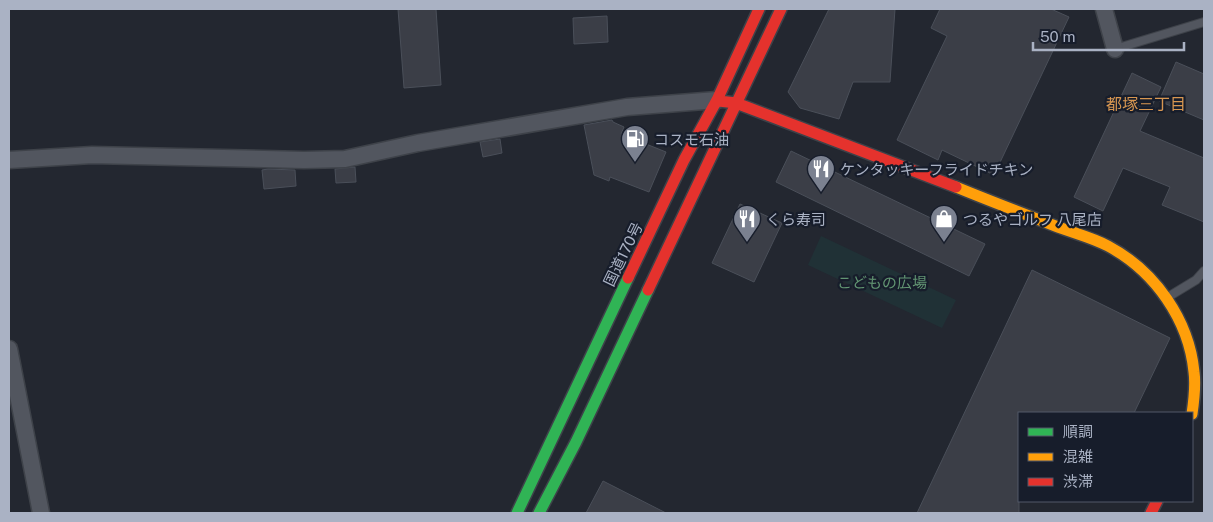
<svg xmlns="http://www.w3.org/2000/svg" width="1213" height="522" font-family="'Public Sans','Noto Sans JP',sans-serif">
  <rect width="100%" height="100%" fill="#232730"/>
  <path fill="#203136" d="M821 236 956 300 942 328 808 265Z"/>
  <path fill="#3b3e47" stroke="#4a4f59" d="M398 9H436L441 85 404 88Z
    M829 9H895L890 82H853L839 119 800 108 788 92Z
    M940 9H1051L1069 17 994 175 942 150 938 160 897 140 947 36 931 28Z
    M607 16 608 42 574 44 573 18Z
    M1176 62 1204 74V120L1159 101Z
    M1132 73 1161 87 1140 131 1204 158V222L1162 205 1170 187 1123 168 1103 211 1074 197Z
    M612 120 613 122 624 127 621 134 666 152 649 192 610 177 609 181 594 175 584 125Z
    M500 139 502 153 483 157 480 142Z
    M791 151 985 244 969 276 776 182Z
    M355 167 356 182 336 183 335 169Z
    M268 169 295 170 296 186 264 189 262 170Z
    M740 204 782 223 754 282 712 263Z
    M1032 270 1170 338 1134 413H1019V513H917Z
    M603 481 666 513H586Z"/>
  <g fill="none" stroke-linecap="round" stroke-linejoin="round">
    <defs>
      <path id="lane" d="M1115 49 1204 22
        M1168 297 1196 280 1204 271"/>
      <path id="street" d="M1104 9 1115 49
        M9 160 92 155 304 160 345 159 418 143 627 107 717 100
        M9 349 41 513"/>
      <path id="fast" d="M517 513 628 278
        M539 513 576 442 648 290"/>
      <path id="slow" d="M956 187C990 201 1024 214 1058 227 1074 233 1093 238 1108 246 1155 271 1189 320 1194 372 1196 386 1194 400 1192 414"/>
      <path id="jam" d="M719 101 736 103 956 187
        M628 278 684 160 717 100 759 9
        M648 290 781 9
        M1151 513 1157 501"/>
    </defs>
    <use href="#lane" stroke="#3e4249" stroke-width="10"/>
    <use href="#street" stroke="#3e4249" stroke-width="19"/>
    <use href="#fast" stroke="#3e4249" stroke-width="14"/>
    <use href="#slow" stroke="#3e4249" stroke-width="14"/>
    <use href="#jam" stroke="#3e4249" stroke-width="14"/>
    <use href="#lane" stroke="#52565f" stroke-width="8"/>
    <use href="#street" stroke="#52565f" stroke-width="16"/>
    <use href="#fast" stroke="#30b455" stroke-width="11"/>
    <use href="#slow" stroke="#ff9f0a" stroke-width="11"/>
    <use href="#jam" stroke="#e5322d" stroke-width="11"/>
  </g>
  <defs>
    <symbol id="fuel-pin" viewBox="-11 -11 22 30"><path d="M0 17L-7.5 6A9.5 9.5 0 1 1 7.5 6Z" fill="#7b8190" stroke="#171d2b"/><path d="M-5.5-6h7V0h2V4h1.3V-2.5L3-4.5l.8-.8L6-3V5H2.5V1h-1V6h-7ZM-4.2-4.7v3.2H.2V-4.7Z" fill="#fff"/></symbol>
    <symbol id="restaurant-pin" viewBox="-11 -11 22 30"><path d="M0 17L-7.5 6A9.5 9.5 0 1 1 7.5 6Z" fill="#7b8190" stroke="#171d2b"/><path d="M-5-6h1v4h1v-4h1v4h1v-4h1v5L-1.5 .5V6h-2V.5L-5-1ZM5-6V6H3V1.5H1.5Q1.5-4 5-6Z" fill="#fff"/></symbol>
    <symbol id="shop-pin" viewBox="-11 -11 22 30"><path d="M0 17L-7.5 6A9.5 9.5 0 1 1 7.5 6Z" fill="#7b8190" stroke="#171d2b"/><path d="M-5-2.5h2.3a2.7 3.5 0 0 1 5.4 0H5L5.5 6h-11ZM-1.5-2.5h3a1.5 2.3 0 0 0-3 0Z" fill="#fff"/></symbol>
  </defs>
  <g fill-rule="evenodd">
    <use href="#fuel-pin" x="619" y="123" width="32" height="43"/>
    <use href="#restaurant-pin" x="805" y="153" width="32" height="43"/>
    <use href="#restaurant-pin" x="731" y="203" width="32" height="43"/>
    <use href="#shop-pin" x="928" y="203" width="32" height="43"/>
  </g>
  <g text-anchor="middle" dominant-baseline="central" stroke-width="4.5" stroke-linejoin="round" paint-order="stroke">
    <g font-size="15" fill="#aab2c4" stroke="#171d2b" text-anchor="start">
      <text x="654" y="139">コスモ石油</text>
      <text x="840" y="169">ケンタッキーフライドチキン</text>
      <text x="766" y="219">くら寿司</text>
      <text x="963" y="219">つるやゴルフ 八尾店</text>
    </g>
    <g font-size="15" fill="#aab2c4" stroke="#171d2b">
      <text transform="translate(623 254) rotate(-64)">国道170号</text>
    </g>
    <g font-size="15" fill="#629572" stroke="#171d2b">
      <text x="882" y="282">こどもの広場</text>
    </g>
    <g font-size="16" fill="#d89751" stroke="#171d2b">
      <text x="1146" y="104">都塚三丁目</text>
    </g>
  </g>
  <rect width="1213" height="522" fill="none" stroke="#aab2c4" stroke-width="20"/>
  <rect x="1018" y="412" width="175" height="90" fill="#171d2b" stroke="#525968"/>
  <rect x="1028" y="428" width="25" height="8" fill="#30b455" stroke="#525968"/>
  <text x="1063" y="437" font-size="15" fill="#aab2c4">順調</text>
  <rect x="1028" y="453" width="25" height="8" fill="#ff9f0a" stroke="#525968"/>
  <text x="1063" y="462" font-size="15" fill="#aab2c4">混雑</text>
  <rect x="1028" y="478" width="25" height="8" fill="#e5322d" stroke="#525968"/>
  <text x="1063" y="487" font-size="15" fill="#aab2c4">渋滞</text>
  <path d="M1033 42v8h151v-8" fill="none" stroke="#aab2c4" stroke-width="2.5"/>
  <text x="1040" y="42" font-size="15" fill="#aab2c4" stroke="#171d2b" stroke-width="4" paint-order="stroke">50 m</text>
</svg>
